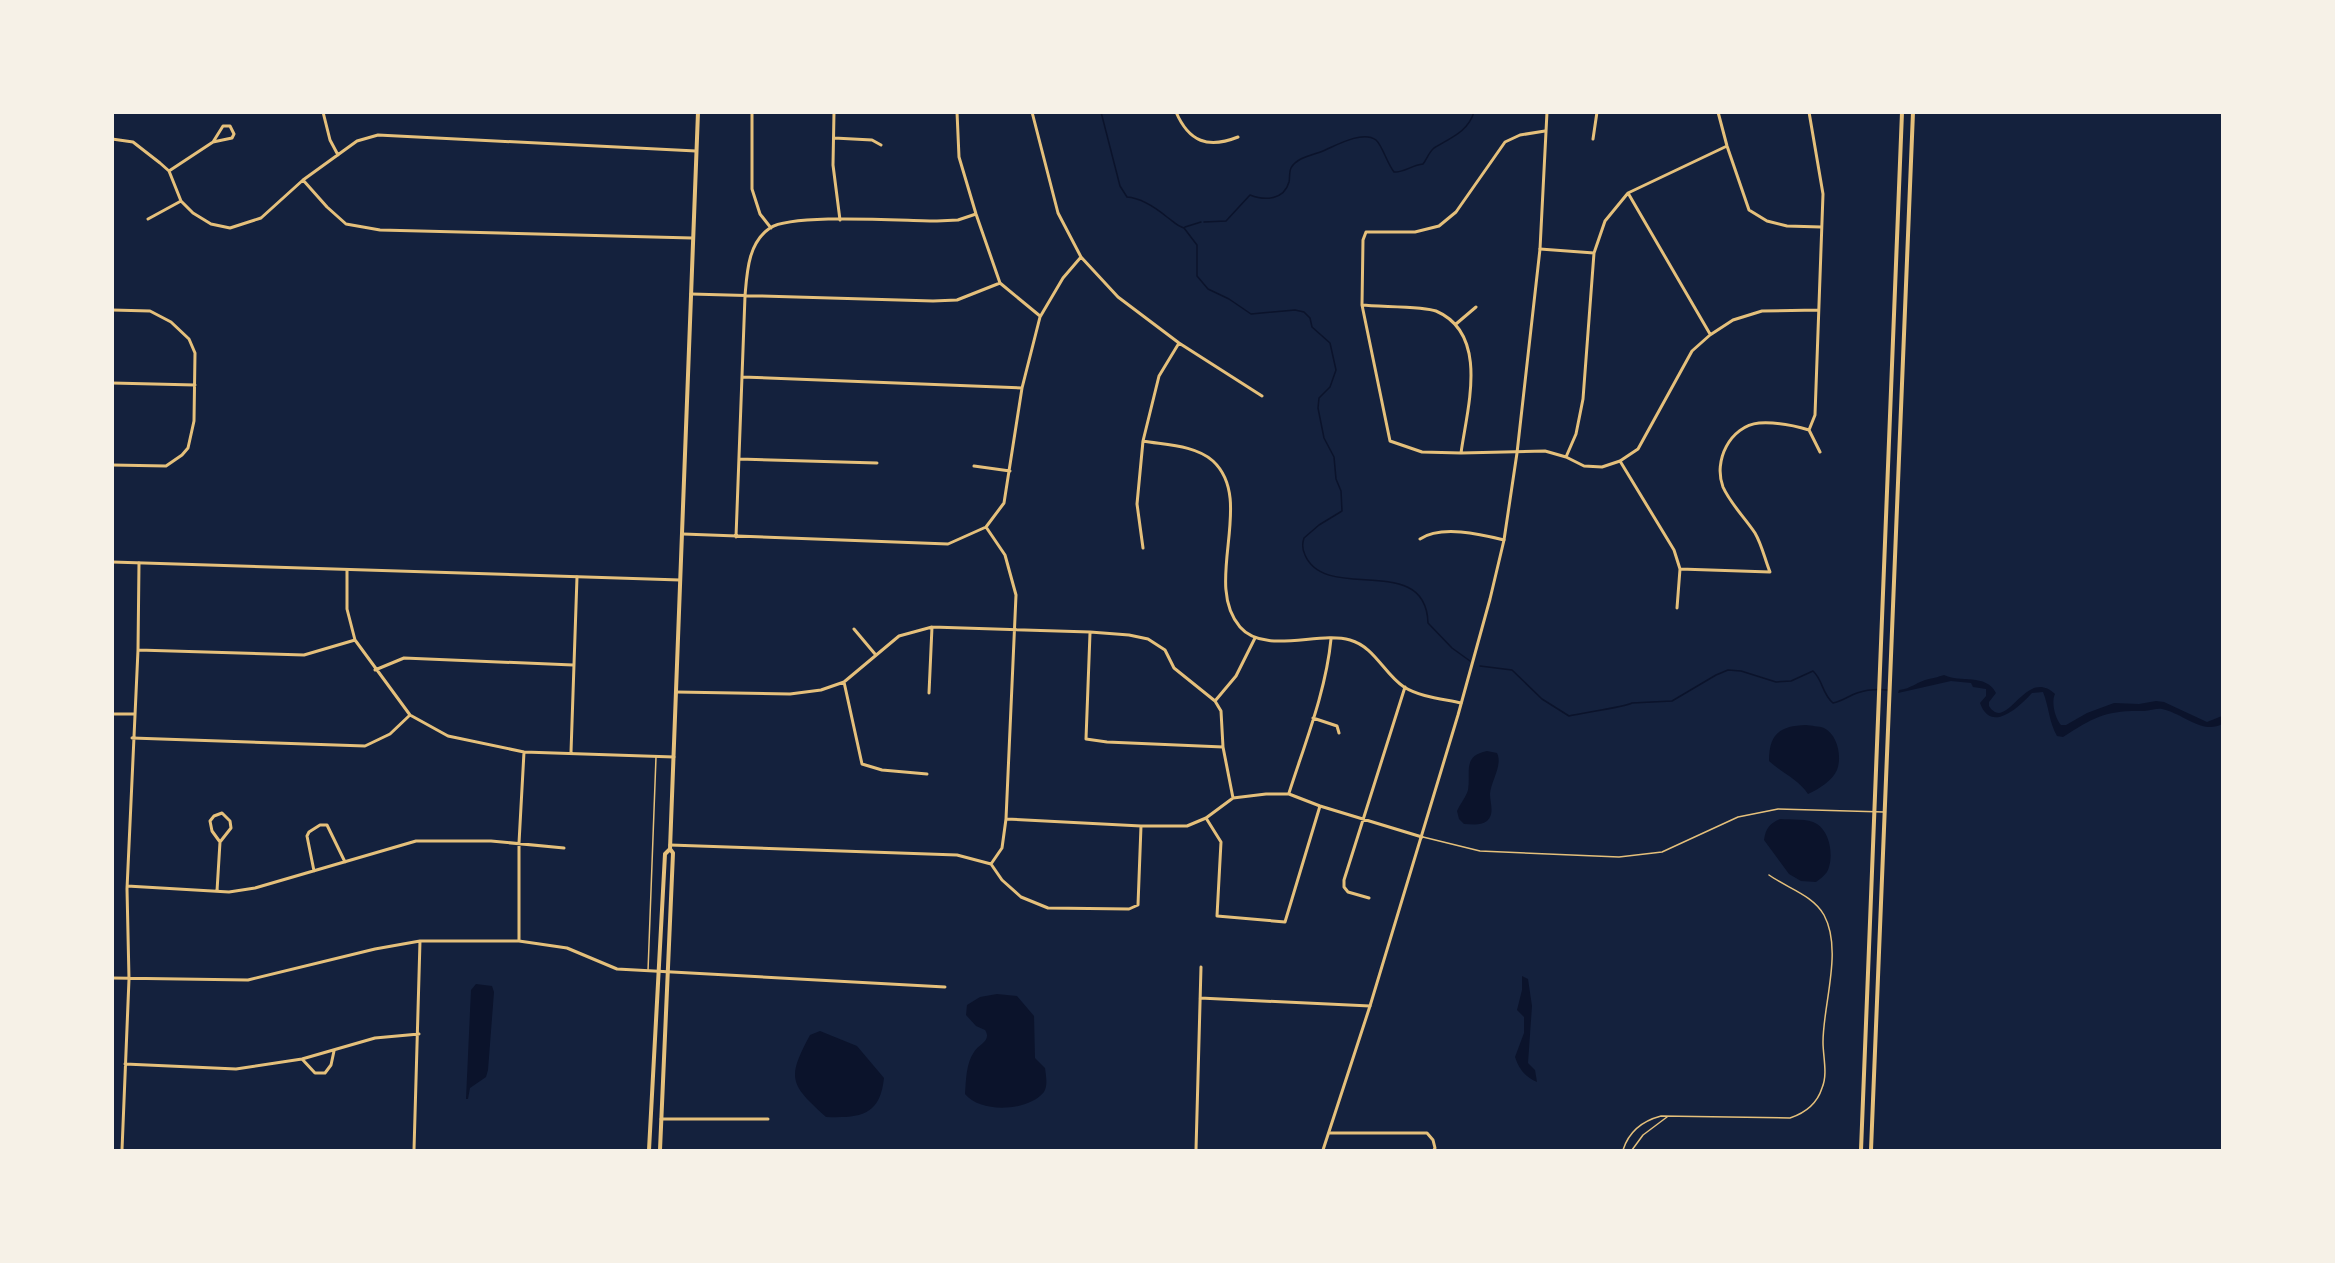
<svg xmlns="http://www.w3.org/2000/svg" width="2335" height="1263" font-family="'Source Sans 3',sans-serif">
  <rect width="100%" height="100%" fill="#14213d"/>
  <path fill="#0b132b" d="M1944 675C1960 683 1986 673 1996 693L1989 702V706C2007 734 2025 666 2055 694 2051 702 2055 718 2061 725H2066L2087 713 2114 703 2139 704 2156 701 2164 702 2207 722 2222 716V724C2203 735 2182 713 2162 709 2157 708 2150 711 2144 711 2106 710 2094 717 2063 737L2057 736C2049 722 2049 707 2043 692L2032 693C2019 707 1991 734 1980 703L1986 696V689L1973 687 1971 683 1951 681 1898 693 1899 690C1911 689 1918 681 1929 679 1935 678 1937 677 1944 675Z
    M1806 725C1811 726 1819 726 1824 728 1838 735 1842 757 1837 770 1832 781 1819 789 1808 794 1798 779 1782 773 1769 761 1769 734 1779 726 1806 725Z
    M1487 751 1497 753C1503 765 1491 781 1490 794 1490 803 1495 814 1487 821 1480 826 1472 824 1464 824L1459 819 1457 811C1460 804 1466 797 1468 790 1471 772 1462 756 1487 751Z
    M1780 819C1792 820 1807 818 1817 824 1831 833 1834 859 1827 872 1824 876 1820 879 1816 882L1801 881 1789 874 1764 840C1766 828 1769 824 1780 819Z
    M1522 976 1528 979 1532 1006 1528 1063 1535 1070 1537 1082C1525 1077 1519 1069 1515 1057L1524 1033V1017L1517 1010 1522 990Z
    M476 984 492 986 494 992 488 1070 486 1077 470 1088 468 1099H466L471 990Z
    M997 994 1017 996 1034 1016 1035 1058 1045 1068C1046 1076 1048 1085 1044 1092 1029 1111 981 1114 965 1094 966 1081 966 1063 974 1052 979 1044 992 1041 985 1030L976 1026 966 1015 967 1005 980 997Z
    M820 1031 857 1046 884 1078C880 1116 860 1118 826 1117 789 1084 787 1078 810 1035Z"/>
  <g fill="none" stroke-linecap="round" stroke-linejoin="round">
    <path stroke="#0b132b" stroke-width="1.5" d="M1101 112 1120 186 1127 197C1142 198 1156 208 1167 217 1173 221 1177 226 1184 228L1197 245V276L1208 289 1229 299 1251 314 1295 310 1304 312 1310 318 1312 327 1330 343 1336 370 1330 387 1319 398 1318 408 1324 438 1334 457 1336 479 1341 491 1342 511 1319 525 1304 538C1302 544 1302 549 1305 555 1326 604 1426 551 1428 623L1452 648 1470 661
      M1204 222 1226 221 1250 195C1265 201 1284 200 1289 182 1290 178 1289 172 1291 168 1297 157 1313 155 1323 151 1335 146 1362 130 1376 140 1382 145 1387 163 1394 172 1403 173 1412 165 1423 164 1427 159 1429 152 1434 148 1450 138 1468 132 1474 112
      M1185 227 1201 222
      M1480 666 1512 670 1542 699 1569 716C1581 713 1625 707 1632 703L1672 701 1716 675 1728 670 1741 671 1776 682 1791 681 1813 671C1823 680 1822 694 1833 703 1843 701 1848 696 1857 693 1866 690 1877 689 1888 690"/>
    <path stroke="#e5c07b" stroke-width="1.5" d="M1423 837 1480 851 1619 857 1662 852 1738 817 1778 809 1884 812
      M648 971 656 757
      M1623 1150C1629 1131 1642 1121 1661 1116L1790 1118C1805 1113 1817 1104 1822 1088 1828 1074 1823 1057 1823 1042 1823 1004 1843 950 1824 915 1813 895 1787 888 1769 875
      M1632 1150 1643 1135 1667 1117"/>
    <path stroke="#e5c07b" stroke-width="3" d="M323 112 330 140 338 155
      M752 112V189L760 214 771 228
      M834 112 833 165 840 220
      M957 112 959 157 976 214 1000 283 1040 316
      M1032 112 1058 213 1081 257 1118 297 1179 343 1262 396
      M1176 112C1189 142 1208 149 1238 137
      M1718 112 1727 146 1749 210 1767 221 1787 226 1821 227
      M1809 112 1823 194 1815 415 1809 430 1820 452
      M1545 131 1520 135 1505 142 1456 212 1439 226 1415 232H1366L1363 240 1362 305 1390 441 1422 452 1461 453 1545 451 1566 457 1584 466 1602 467 1620 461 1638 449 1692 351 1710 335 1733 320 1762 311 1818 310
      M834 138 872 140 881 145
      M112 139 133 142 160 163 169 171 181 201 193 213 211 224 230 228 261 218 303 180 357 141 378 135 696 151
      M1593 139 1597 112
      M169 171 213 142 223 126H230L234 134 232 138 213 142
      M303 180 327 207 346 224 380 230 692 238
      M1628 193 1710 334
      M148 219 181 201
      M1540 249 1594 253
      M691 294 933 301 957 300 1000 283
      M1362 305C1378 307 1424 306 1436 311 1490 334 1467 409 1461 453
      M112 310 150 311 171 322 189 339 195 353 194 421 188 448 182 455 166 466 112 465
      M1456 324 1476 307
      M742 377 1022 388
      M112 383 195 385
      M1143 441C1165 445 1195 445 1213 461 1256 501 1202 583 1240 627 1264 655 1318 631 1350 640 1375 647 1384 674 1404 687 1420 697 1443 699 1461 703
      M1566 457 1576 434 1583 399 1594 253 1605 221 1628 193 1727 146
      M739 459 877 463
      M1620 461 1674 550 1680 569 1677 608
      M974 466 1010 471
      M986 527 1005 555 1016 595 1006 819 1002 848 991 864
      M683 534 948 544 986 527 1004 503 1022 388 1040 317 1063 278 1081 257
      M736 537 745 296C747 272 748 243 770 228 792 213 905 221 937 221L958 220 976 214
      M1420 539C1441 525 1480 534 1504 540
      M1143 548 1137 504 1143 441 1159 376 1179 343
      M1680 569 1770 572C1765 560 1762 545 1755 533 1745 518 1730 503 1723 487 1713 461 1730 426 1759 423 1776 422 1793 425 1809 430
      M347 570V609L355 640 410 715 448 736 524 752 674 757
      M854 629 875 654
      M1090 633 1086 739 1107 742 1223 747
      M138 650 304 655 355 640
      M375 670 404 658 573 665
      M844 682 862 764 882 770 927 774
      M676 692 790 694 821 690 844 682 899 636 932 627 1090 632 1129 635 1148 639 1165 650 1174 668 1215 701 1221 711 1223 747 1233 798
      M929 693 932 627
      M1215 701 1236 676 1255 638
      M112 714H134
      M1313 718 1337 726 1339 733
      M132 738 365 746 390 734 410 715
      M571 752 577 577
      M1289 793C1305 743 1326 691 1331 639
      M1206 818 1221 842 1217 916 1285 922 1320 806
      M1006 819 1141 826H1187L1206 818 1233 798 1266 794H1289L1320 806 1422 837
      M670 845 957 855 991 864 1002 880 1021 897 1048 908 1129 909 1138 905 1141 826
      M314 871 307 836 309 832 320 825H327L345 862
      M127 886 229 892 255 888 416 841H491L564 848
      M217 891 220 842 231 828 230 821 222 813 214 816 210 821 212 831 220 842
      M1369 898 1348 892 1344 887V880L1405 687
      M519 941V843L524 752
      M112 978 248 980 375 949 420 941H519L567 948 617 969 945 987
      M1200 998 1370 1006
      M302 1059 315 1073H325L331 1065 334 1051
      M125 1064 236 1069 302 1059 375 1038 419 1034
      M661 1119H768
      M1330 1133H1427L1433 1140 1435 1148 1434 1150
      M122 1150 129 979 127 889 138 650 139 563
      M414 1150 420 941
      M1196 1150 1201 967"/>
    <path stroke="#e5c07b" stroke-width="3" d="M112 562 680 580
      M1323 1150 1370 1006 1458 715 1490 599 1504 540 1517 453 1540 249 1547 112"/>
    <path stroke="#e5c07b" stroke-width="4" d="M649 1150 665 854 670 849
      M660 1150 673 853 670 849 698 112
      M1861 1150 1902 112
      M1871 1150 1913 112"/>
  </g>
  <rect width="2335" height="1263" fill="none" stroke="#f6f1e7" stroke-width="228"/>
</svg>
